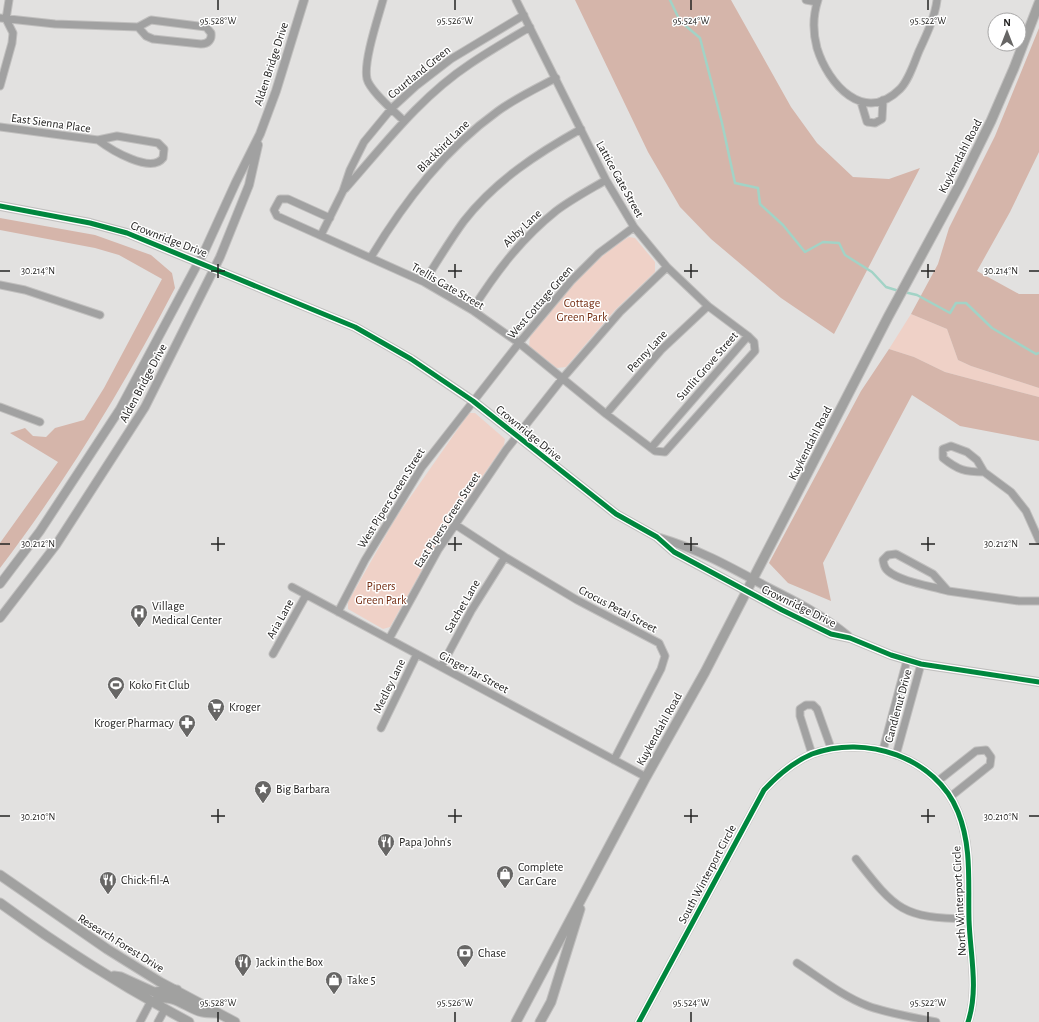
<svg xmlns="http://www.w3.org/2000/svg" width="1039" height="1022" font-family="'Alegreya Sans',sans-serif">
  <rect width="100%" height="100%" fill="#e2e1e0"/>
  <path fill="#efd1c7" d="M629 237 635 238 655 262V272L615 310 566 367 557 368 529 347 530 335C560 299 589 261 629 237Z
    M911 314 947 329 958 360 971 366 1039 388V397L945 372 914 357 889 349Z
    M469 413H475L505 439 504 445 438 541 390 627 383 629 348 609V602L395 519Z"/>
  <path fill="#d5b5aa" d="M575 0H731L791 107 817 143 853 177 889 179 920 168 834 334 781 298 711 239 680 207 648 152Z
    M1039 28V152L1010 212 977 271 1019 294H1039V388L971 366 958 360 947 329 911 314 938 264 949 228 995 136Z
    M0 218 95 235 151 255 172 273 175 288C124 386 67 480 0 568V543L58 462 10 433 25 428 33 436 46 437 55 428 84 420 104 388 162 279 119 255 95 248 0 230Z
    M889 349 914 357 945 372 1039 397V441L960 426 912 395 823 563 831 601 788 583 769 563 861 391Z"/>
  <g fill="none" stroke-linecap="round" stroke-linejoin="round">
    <path stroke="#a2d3c6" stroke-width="2.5" d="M670 0 680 21 700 38 722 123 735 183 758 188 760 204 783 225 805 252 823 242 839 243 845 255 872 272 886 287 899 291
      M904 292 917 295 950 313 956 303H966L992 328 1036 354 1039 353"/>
    <defs>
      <path id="minor" d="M383 0C378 18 363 62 367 79 370 91 394 111 404 121
        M806 0 817 2
        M818 0C813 15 813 33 817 48 828 84 864 125 900 89 909 80 914 63 919 51 926 36 935 17 937 0
        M0 18 55 24 138 27
        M151 20 206 27 211 33C212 40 208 44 201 44L153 39 146 36 138 27Z
        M0 86 12 43 13 33 6 19 9 0
        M861 102 867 122 875 123 882 119 883 100
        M0 127 98 140
        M117 136 158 143 164 149 163 158C151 174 111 150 98 140Z
        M345 189C384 145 420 97 470 64 489 51 510 39 530 27
        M330 218 288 199H280L274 210 277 216 424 282 472 310 519 343 606 414 655 451 665 452 755 351 754 342 748 336 708 306 667 267 634 227 606 180 516 0
        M321 235 343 191 350 170 364 142 392 108 416 86 451 59 524 15
        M371 257C405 201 444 150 498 111 516 98 537 88 556 78
        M424 282C437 262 450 240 464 221 495 181 538 153 581 129
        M0 285 25 290 100 315
        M472 310C496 272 521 239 556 211 572 199 589 190 606 180
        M0 407 40 422
        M606 414 661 350 708 306
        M651 448 748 336
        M984 472C965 472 958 470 943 458V449L951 446 967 452 977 460 984 472 1011 492 1026 511 1039 540
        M456 525 505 557 577 600 659 643 665 656 661 669 614 760
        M896 554 933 574 948 591C932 586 901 582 888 571 884 568 884 565 883 560L888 555Z
        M292 587 646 777
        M948 591 1019 601H1039
        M338 612 365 560 422 467 519 343 571 281 599 253 634 227
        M389 639 438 550 506 450 562 379 620 312 667 267
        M273 654 306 595
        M441 667 471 611 505 557
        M381 728 417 654
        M883 750 907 660
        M812 754 800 716V709L806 705H813L817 709 831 748
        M896 755 921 664
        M938 781 976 751 986 750 991 757 990 765 950 797
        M856 859C896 910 902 918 969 919
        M797 963C820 978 842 996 868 1006 890 1014 913 1017 936 1022
        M140 1022 151 1001
        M158 1022 165 1009
        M639 1022 764 790C778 775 793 762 812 754 865 734 936 757 958 812 972 847 968 882 969 920 970 953 979 989 968 1022"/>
      <path id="tertiary" d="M0 206 90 223 127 233 355 327 411 359 473 401 616 514 657 537 674 552 782 610 831 634 850 638 891 655 921 664 1039 682
        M660 538C698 549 732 568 767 587 795 601 824 616 848 636
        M0 584 40 531 120 409 205 250 236 182 260 134 276 91 304 0
        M0 618 56 545 145 407 220 257 249 185 258 145"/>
      <path id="secondary" d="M0 875 107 949 160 982 235 1022
        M0 903C60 947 123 987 189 1022
        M114 976 121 977 154 992 177 990
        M157 999C175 994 186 1008 202 1012 206 1013 211 1013 215 1013
        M516 1022 646 777 705 672 888 317 960 184 991 121 1014 68 1039 3
        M540 1022 551 1002 580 909"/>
    </defs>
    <use href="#minor" stroke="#c0bfbe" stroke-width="9"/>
    <use href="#tertiary" stroke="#c0bfbe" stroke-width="10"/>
    <use href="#secondary" stroke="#c0bfbe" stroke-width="11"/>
    <use href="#minor" stroke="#a1a1a1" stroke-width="7"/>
    <use href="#tertiary" stroke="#a1a1a1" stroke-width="8"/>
    <use href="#secondary" stroke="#a1a1a0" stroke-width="9"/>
    <defs>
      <path id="cycleway" d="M0 206 90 223 127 233 355 327 411 359 473 401 616 514 657 537 674 552 782 610 831 634 850 638 891 655 921 664 1039 682
        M639 1022 764 790C778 775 793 762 812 754 865 734 936 757 958 812 972 847 968 882 969 920 970 953 979 989 968 1022"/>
    </defs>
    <use href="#cycleway" stroke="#fff" stroke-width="8"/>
    <use href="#cycleway" stroke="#00873e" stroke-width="5"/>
  </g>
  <path fill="none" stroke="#252423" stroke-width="1.5" d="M218 0V10M455 0V10M691 0V10M928 0V10M218 264V278M455 264V278M691 264V278M928 264V278M0 271H10M211 271H225M448 271H462M684 271H698M921 271H935M1029 271H1039M218 537V551M455 537V551M691 537V551M928 537V551M0 544H10M211 544H225M448 544H462M684 544H698M921 544H935M1029 544H1039M218 809V823M455 809V823M691 809V823M928 809V823M0 816H10M211 816H225M448 816H462M684 816H698M921 816H935M1029 816H1039M218 1012V1022M455 1012V1022M691 1012V1022M928 1012V1022"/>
  <defs>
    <symbol id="hospital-pin" viewBox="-11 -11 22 30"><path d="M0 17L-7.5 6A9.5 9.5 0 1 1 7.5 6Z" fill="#676665" stroke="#fff"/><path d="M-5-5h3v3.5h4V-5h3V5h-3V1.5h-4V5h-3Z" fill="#fff"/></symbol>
    <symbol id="stadium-pin" viewBox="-11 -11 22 30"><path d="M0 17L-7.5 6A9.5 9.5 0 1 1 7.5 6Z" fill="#676665" stroke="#fff"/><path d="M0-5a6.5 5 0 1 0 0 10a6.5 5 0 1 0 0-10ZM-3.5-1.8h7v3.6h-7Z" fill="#fff"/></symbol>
    <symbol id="supermarket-pin" viewBox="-11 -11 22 30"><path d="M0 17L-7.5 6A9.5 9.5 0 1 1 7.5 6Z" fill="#676665" stroke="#fff"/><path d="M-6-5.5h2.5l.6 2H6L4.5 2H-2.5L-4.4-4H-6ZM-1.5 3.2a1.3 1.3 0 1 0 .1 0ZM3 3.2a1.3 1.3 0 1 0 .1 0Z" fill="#fff"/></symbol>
    <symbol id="pharmacy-pin" viewBox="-11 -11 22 30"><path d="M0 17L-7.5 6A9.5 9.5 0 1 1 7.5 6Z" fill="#676665" stroke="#fff"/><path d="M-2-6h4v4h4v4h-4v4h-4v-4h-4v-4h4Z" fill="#fff"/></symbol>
    <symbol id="sight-pin" viewBox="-11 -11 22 30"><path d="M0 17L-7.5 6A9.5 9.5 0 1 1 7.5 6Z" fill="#676665" stroke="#fff"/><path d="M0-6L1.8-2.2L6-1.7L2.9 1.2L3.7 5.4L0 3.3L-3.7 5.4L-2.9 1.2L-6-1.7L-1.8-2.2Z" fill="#fff"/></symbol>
    <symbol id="restaurant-pin" viewBox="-11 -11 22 30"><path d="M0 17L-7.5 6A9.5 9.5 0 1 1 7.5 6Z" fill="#676665" stroke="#fff"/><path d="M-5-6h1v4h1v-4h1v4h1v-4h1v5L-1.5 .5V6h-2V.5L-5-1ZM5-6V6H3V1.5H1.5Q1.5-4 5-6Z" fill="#fff"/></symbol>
    <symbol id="shop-pin" viewBox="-11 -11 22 30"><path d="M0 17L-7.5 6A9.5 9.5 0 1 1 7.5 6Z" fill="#676665" stroke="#fff"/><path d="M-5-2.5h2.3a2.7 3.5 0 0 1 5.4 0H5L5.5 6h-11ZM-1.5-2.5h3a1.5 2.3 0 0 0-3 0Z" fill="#fff"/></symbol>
    <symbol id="bank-pin" viewBox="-11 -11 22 30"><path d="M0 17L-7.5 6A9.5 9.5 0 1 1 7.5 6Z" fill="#676665" stroke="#fff"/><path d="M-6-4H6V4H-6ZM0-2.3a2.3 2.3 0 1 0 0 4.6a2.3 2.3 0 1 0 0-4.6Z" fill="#fff"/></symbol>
  </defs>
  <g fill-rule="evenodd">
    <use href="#hospital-pin" x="129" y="603" width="20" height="27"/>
    <use href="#stadium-pin" x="106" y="675" width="20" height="27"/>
    <use href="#supermarket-pin" x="206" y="697" width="20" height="27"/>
    <use href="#pharmacy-pin" x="177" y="713" width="20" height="27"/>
    <use href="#sight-pin" x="253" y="779" width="20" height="27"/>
    <use href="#restaurant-pin" x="376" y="832" width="20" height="27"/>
    <use href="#shop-pin" x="495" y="864" width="20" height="27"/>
    <use href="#restaurant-pin" x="98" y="870" width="20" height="27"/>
    <use href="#bank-pin" x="455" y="943" width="20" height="27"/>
    <use href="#restaurant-pin" x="233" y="952" width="20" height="27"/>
    <use href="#shop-pin" x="324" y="970" width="20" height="27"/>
  </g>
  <g text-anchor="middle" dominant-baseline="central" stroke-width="3" stroke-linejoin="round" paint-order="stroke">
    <g font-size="12" fill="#252423" stroke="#fff">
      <text transform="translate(271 64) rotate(-72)">Alden Bridge Drive</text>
      <text transform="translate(419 72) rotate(-39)">Courtland Green</text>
      <text transform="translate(51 123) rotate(8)">East Sienna Place</text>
      <text transform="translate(443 146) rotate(-45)">Blackbird Lane</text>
      <text transform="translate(960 156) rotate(-63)">Kuykendahl Road</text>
      <text transform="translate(620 179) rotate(61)">Lattice Gate Street</text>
      <text transform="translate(522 228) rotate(-44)">Abby Lane</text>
      <text transform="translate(169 239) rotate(21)">Crownridge Drive</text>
      <text transform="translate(448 286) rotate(30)">Trellis Gate Street</text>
      <text transform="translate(540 302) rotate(-49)">West Cottage Green</text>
      <text transform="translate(647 351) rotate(-47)">Penny Lane</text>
      <text transform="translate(707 366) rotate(-49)">Sunlit Grove Street</text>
      <text transform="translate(143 383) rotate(-62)">Alden Bridge Drive</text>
      <text transform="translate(529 433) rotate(39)">Crownridge Drive</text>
      <text transform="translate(810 443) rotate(-63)">Kuykendahl Road</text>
      <text transform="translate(391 498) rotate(-58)">West Pipers Green Street</text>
      <text transform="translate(447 520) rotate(-57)">East Pipers Green Street</text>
      <text transform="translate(462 606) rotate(-60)">Satchet Lane</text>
      <text transform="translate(799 606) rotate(26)">Crownridge Drive</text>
      <text transform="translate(618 609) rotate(28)">Crocus Petal Street</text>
      <text transform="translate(280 619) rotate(-61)">Aria Lane</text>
      <text transform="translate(474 672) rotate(28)">Ginger Jar Street</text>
      <text transform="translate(389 686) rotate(-64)">Medley Lane</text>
      <text transform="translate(898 706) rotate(-75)">Candlenut Drive</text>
      <text transform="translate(659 729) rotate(-61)">Kuykendahl Road</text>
      <text transform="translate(707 874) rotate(-62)">South Winterport Circle</text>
      <text transform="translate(959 901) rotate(-93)">North Winterport Circle</text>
      <text transform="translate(121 943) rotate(32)">Research Forest Drive</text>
    </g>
    <g font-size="12" fill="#732d12" stroke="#fff">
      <text x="582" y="303">Cottage<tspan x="582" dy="14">Green Park</tspan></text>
      <text x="381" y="586">Pipers<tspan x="381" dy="14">Green Park</tspan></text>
    </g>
    <g font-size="12" fill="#252423" stroke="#fff" text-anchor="start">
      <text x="152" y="606">Village<tspan x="152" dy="14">Medical Center</tspan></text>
      <text x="129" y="685">Koko Fit Club</text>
      <text x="229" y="707">Kroger</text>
      <text x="174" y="723" text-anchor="end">Kroger Pharmacy</text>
      <text x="276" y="789">Big Barbara</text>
      <text x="399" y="842">Papa John's</text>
      <text x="518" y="867">Complete<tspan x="518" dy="14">Car Care</tspan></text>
      <text x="121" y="880">Chick-fil-A</text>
      <text x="478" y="953">Chase</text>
      <text x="256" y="962">Jack in the Box</text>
      <text x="347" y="980">Take 5</text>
    </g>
  </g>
  <g font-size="10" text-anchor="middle" fill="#252423" stroke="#fff" stroke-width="3" stroke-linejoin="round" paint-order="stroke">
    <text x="218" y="24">95.528°W</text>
    <text x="455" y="24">95.526°W</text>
    <text x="691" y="24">95.524°W</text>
    <text x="928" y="24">95.522°W</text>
    <text x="38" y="274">30.214°N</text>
    <text x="1001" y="274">30.214°N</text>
    <text x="38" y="547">30.212°N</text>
    <text x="1001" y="547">30.212°N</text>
    <text x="38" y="820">30.210°N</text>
    <text x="1001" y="820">30.210°N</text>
    <text x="218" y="1006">95.528°W</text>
    <text x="455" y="1006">95.526°W</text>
    <text x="691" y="1006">95.524°W</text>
    <text x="928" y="1006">95.522°W</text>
  </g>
  <g transform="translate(1007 32)"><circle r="19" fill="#ffffff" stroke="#a8a7a7"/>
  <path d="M0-3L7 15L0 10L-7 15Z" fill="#676665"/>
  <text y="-6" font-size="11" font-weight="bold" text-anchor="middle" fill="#252423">N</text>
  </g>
</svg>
